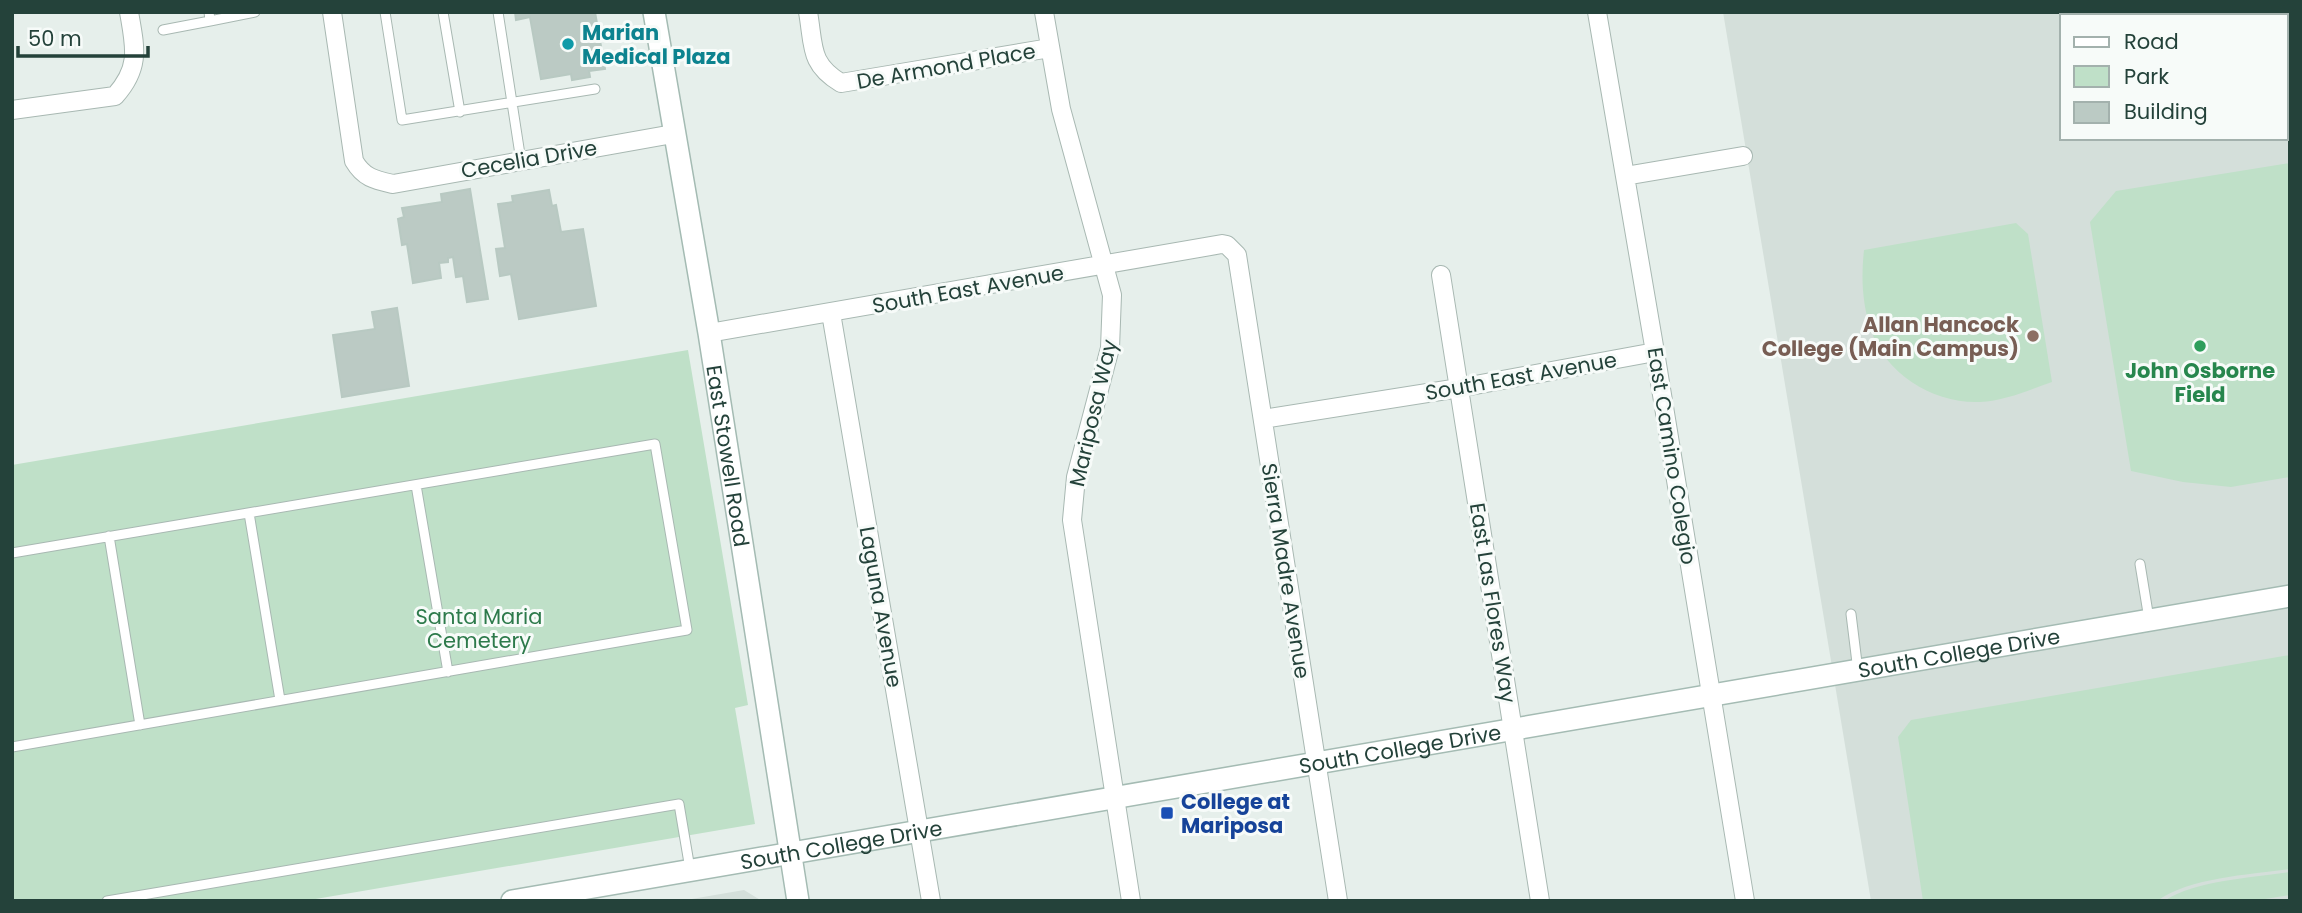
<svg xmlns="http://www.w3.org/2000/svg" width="2302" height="913" font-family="Poppins,sans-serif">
  <rect width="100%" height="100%" fill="#e6efeb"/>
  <path fill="#d4dfda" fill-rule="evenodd" d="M1723 12H2290V901H1871ZM2062 16H2286V138H2062Z
    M744 890 762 901H680Z"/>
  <path fill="#bfe0c8" d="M2290 163V477L2231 487 2183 482 2131 471 2090 222 2116 191Z
    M2016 223 2028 234 2052 382C2029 390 2005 401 1980 402 1934 404 1885 374 1871 330 1862 303 1861 277 1864 250Z
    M688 350 748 705 735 708 755 824 304 901H12V465Z
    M2290 655V869C2249 875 2191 877 2157 901H1923L1898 737 1911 720Z
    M2290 872V895L2253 901H2164C2197 880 2252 878 2290 872Z"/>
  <path fill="#bbcac4" stroke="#b8c9c2" stroke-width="2" d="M515 12H595L605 69 589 71 590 77 572 80 571 74 541 79 530 17 516 20Z
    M470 189 488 299 467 302 463 276 456 277 453 257 448 258V262L439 263 441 278 413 283 407 244 402 245 398 219 404 217 402 208 442 202 441 194Z
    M549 190 552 206 556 205 561 232 583 229 596 306 519 319 511 274 500 276 496 249 505 248 498 204 513 202 512 196Z
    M397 308 409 386 342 397 333 335 375 329 372 312Z"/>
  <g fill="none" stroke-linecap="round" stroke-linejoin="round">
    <defs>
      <path id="lane" d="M209 12 210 21 255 12
        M385 12 402 120 595 89
        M443 12 460 112
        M498 12 521 161
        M163 30 210 21
        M416 485 448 672
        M249 513 280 700
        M109 536 140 725
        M12 553 655 444 687 630 12 747
        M2140 564 2149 619
        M1851 614 1858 671
        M107 901 679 804 690 869"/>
      <path id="street" d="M332 12 354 161C364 178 375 180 393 184L673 134
        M808 12C814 46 809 64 841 83L1050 48
        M1044 12 1061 109 1112 295 1110 348 1076 477 1072 520 1131 901
        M1597 12 1655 352 1745 901
        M12 110 115 96C141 67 135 47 129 12
        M1625 176 1743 156
        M1441 275 1540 901
        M831 313 931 901
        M709 333 1222 244 1227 245 1237 255 1338 901
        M1263 419 1459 388 1655 352"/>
      <g id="secondary">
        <path id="s1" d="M654 12 709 333 798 901"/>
        <path id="s2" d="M512 901 2290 596"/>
      </g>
    </defs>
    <use href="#lane" stroke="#a8b8b2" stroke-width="11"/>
    <use href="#street" stroke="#a8b8b2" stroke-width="20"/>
    <use href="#secondary" stroke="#a4bbb3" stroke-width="24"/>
    <use href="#lane" stroke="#fff" stroke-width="9"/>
    <use href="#street" stroke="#fff" stroke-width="18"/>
    <use href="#secondary" stroke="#fff" stroke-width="21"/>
  </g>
  <circle fill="#0f9aa8" stroke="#f7fbf9" stroke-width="2.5" cx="568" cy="44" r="7"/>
  <circle fill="#8d6e63" stroke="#f7fbf9" stroke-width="2.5" cx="2033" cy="336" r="7"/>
  <circle fill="#2e9e5b" stroke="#f7fbf9" stroke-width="2.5" cx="2200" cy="346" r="7"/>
  <rect fill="#1a4fb4" stroke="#f7fbf9" stroke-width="2.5" x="1160" y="806" width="14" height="14" rx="3.5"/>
  <g text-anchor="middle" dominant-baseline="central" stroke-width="6" stroke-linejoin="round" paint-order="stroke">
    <g font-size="21" font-weight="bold" fill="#0d838f" stroke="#f7fbf9" text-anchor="start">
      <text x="582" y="32">Marian<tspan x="582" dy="24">Medical Plaza</tspan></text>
    </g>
    <g font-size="21" fill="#24423a" stroke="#f7fbf9">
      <text transform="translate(946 66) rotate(-10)">De Armond Place</text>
      <text transform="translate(529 159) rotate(-10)">Cecelia Drive</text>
      <text transform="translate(968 289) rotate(-10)">South East Avenue</text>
      <text transform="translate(1521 376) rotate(-10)">South East Avenue</text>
      <text transform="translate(1093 413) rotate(-77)">Mariposa Way</text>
      <text stroke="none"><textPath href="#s1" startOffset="450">East Stowell Road</textPath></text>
      <text transform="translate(1672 456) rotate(81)">East Camino Colegio</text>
      <text transform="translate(1286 571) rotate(81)">Sierra Madre Avenue</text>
      <text transform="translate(1493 603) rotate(81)">East Las Flores Way</text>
      <text transform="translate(881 607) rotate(80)">Laguna Avenue</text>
      <text stroke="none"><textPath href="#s2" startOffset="1468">South College Drive</textPath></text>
      <text stroke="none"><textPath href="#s2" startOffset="901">South College Drive</textPath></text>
      <text stroke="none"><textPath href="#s2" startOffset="334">South College Drive</textPath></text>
    </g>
    <g font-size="21" font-weight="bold" fill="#785e54" stroke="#f7fbf9" text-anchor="end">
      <text x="2019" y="324">Allan Hancock<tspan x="2019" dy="24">College (Main Campus)</tspan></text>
    </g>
    <g font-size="21" font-weight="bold" fill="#27864d" stroke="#f7fbf9">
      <text x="2200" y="370">John Osborne<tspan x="2200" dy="24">Field</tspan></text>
    </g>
    <g font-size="21" fill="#2d7a4b" stroke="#f7fbf9">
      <text x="479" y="616">Santa Maria<tspan x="479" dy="24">Cemetery</tspan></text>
    </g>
    <g font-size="21" font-weight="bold" fill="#164399" stroke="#f7fbf9" text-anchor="start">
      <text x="1181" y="801">College at<tspan x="1181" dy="24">Mariposa</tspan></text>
    </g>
  </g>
  <rect width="2302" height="913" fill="none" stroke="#24423a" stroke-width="28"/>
  <rect x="2060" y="14" width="228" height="126" fill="#f7fbf9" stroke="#a3b1ad" stroke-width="2"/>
  <rect x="2074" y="37" width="35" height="10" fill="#ffffff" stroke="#a3b1ad" stroke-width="2"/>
  <text x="2124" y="49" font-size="21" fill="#24423a">Road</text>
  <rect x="2074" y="66" width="35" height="21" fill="#bfe0c8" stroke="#a3b1ad" stroke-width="2"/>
  <text x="2124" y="84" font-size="21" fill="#24423a">Park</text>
  <rect x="2074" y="102" width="35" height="21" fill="#bbcac4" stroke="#a3b1ad" stroke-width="2"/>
  <text x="2124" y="119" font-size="21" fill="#24423a">Building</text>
  <path d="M18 46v10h130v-10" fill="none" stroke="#24423a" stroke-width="3.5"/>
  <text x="28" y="46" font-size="21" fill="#24423a" stroke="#f7fbf9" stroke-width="5" paint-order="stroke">50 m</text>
</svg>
